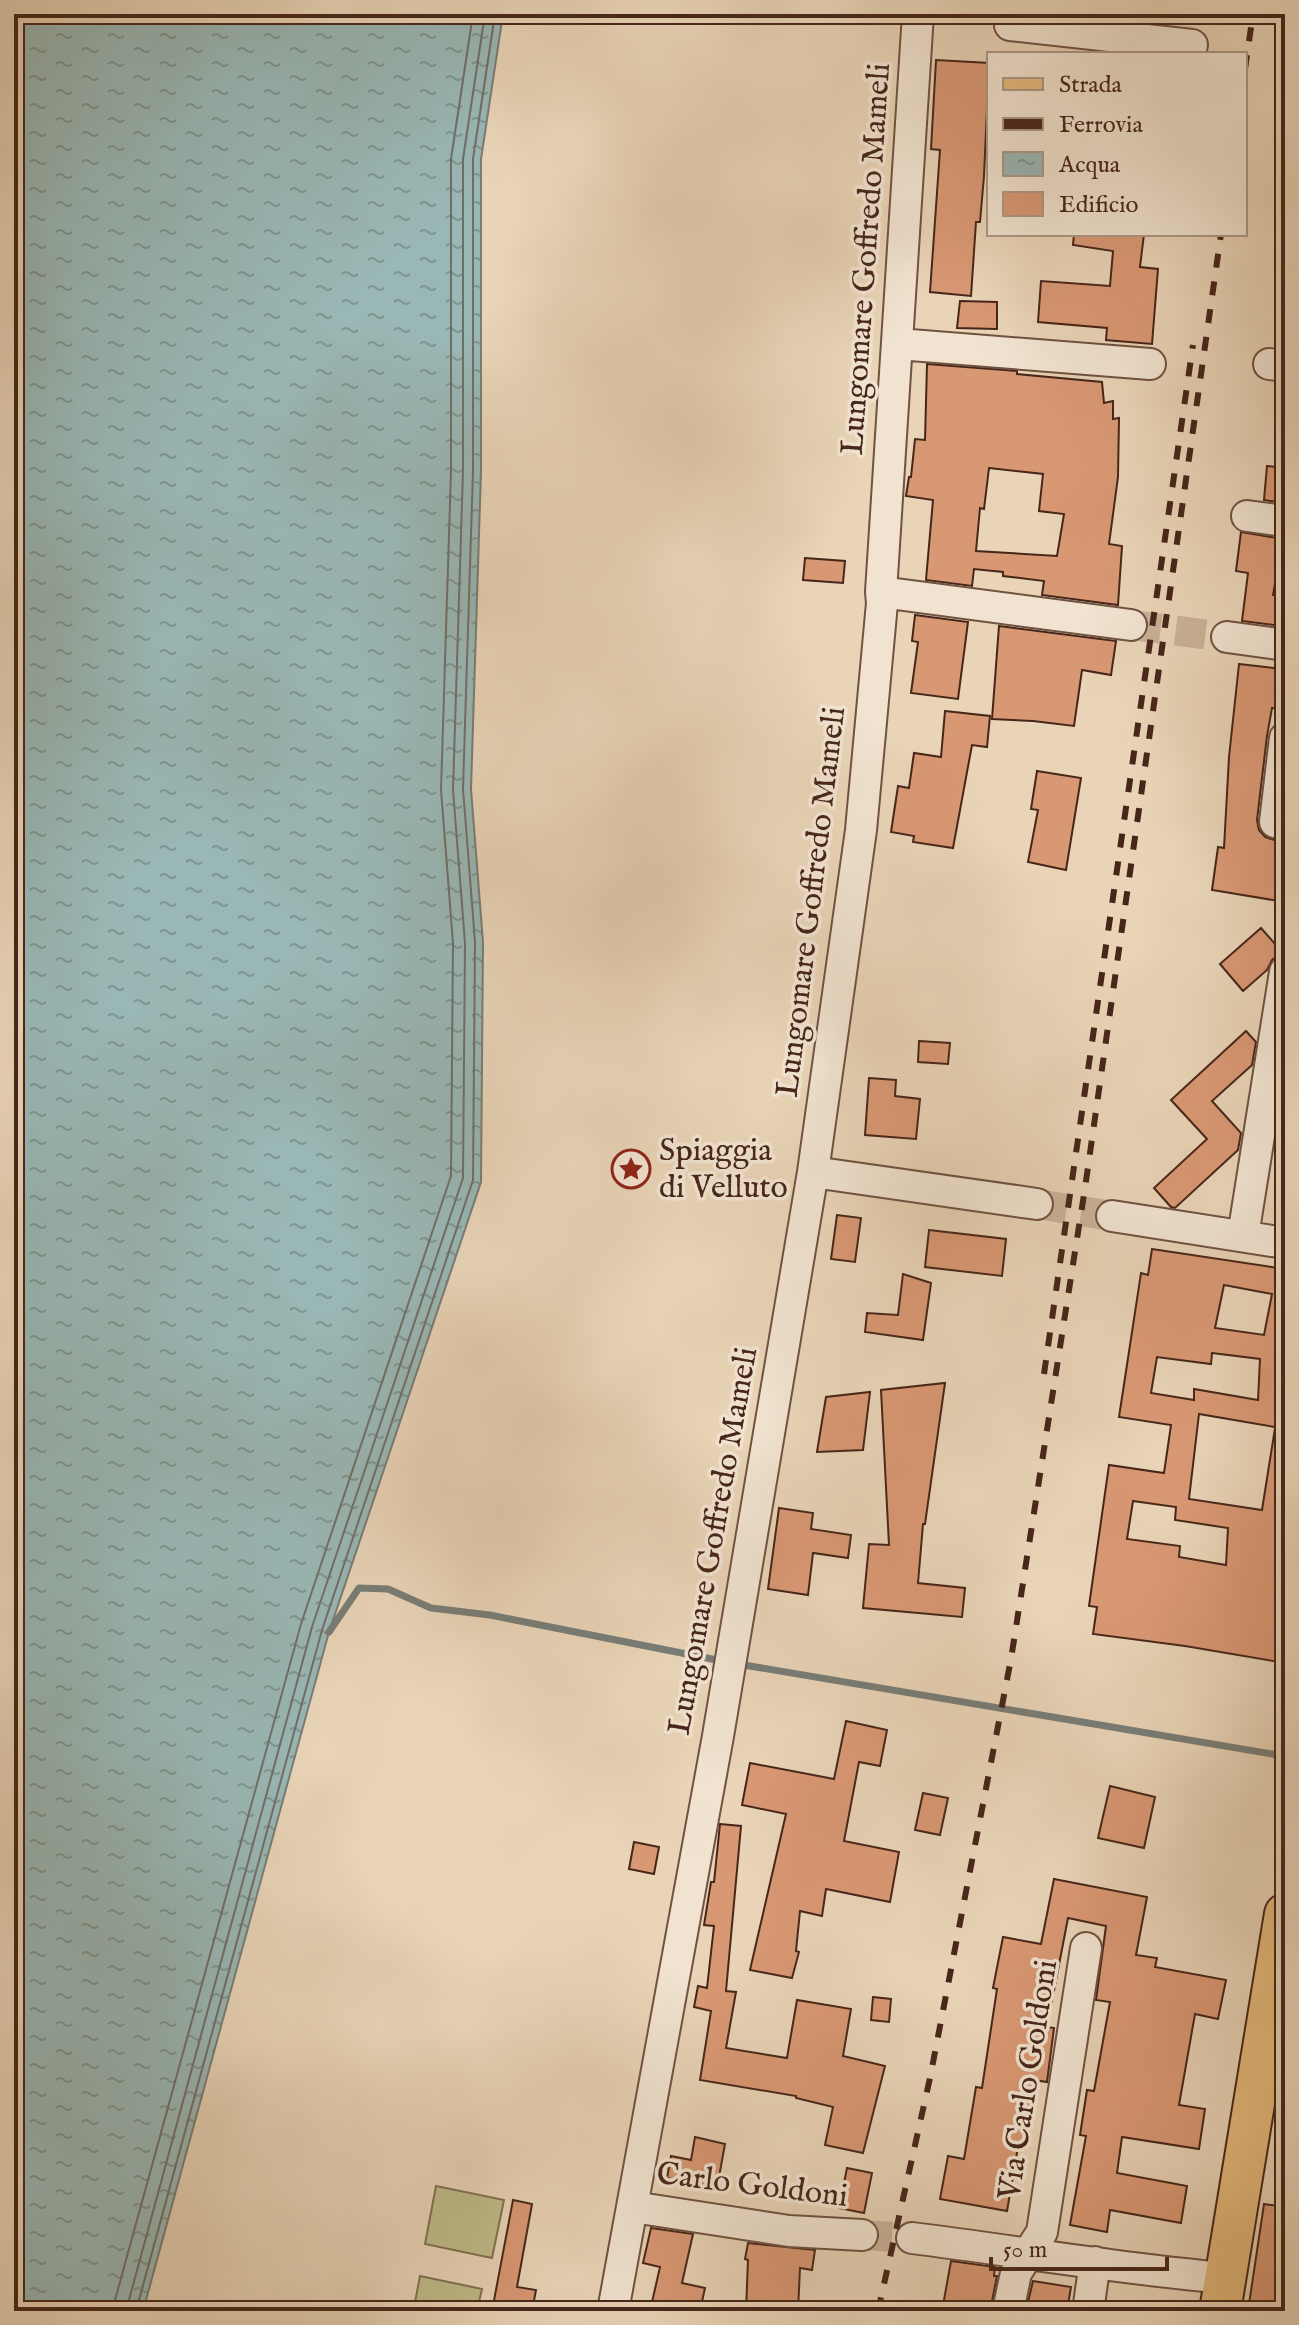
<svg xmlns="http://www.w3.org/2000/svg" width="1299" height="2325" font-family="'IM FELL English',serif">
  <defs>
    <pattern id="water-ripples" width="26" height="14" patternUnits="userSpaceOnUse" patternTransform="scale(2)"><rect width="26" height="14" fill="#99b7b5"/><path d="M2 4q2-2 4 0t4 0M15 11q2-2 4 0t4 0" fill="none" stroke="#7f9592"/></pattern>
  </defs>
  <rect width="100%" height="100%" fill="#e9d4b7"/>
  <filter id="stains"><feTurbulence type="fractalNoise" baseFrequency=".0025" numOctaves="4"/><feColorMatrix values="0 0 0 0 .2 0 0 0 0 .09 0 0 0 0 .02 0 0 0 .5 -.17"/></filter>
  <radialGradient id="worn" r=".72"><stop offset=".6" stop-color="#630" stop-opacity="0"/><stop offset="1" stop-color="#630" stop-opacity=".3"/></radialGradient>
  <path fill="#bebb89" stroke="#827052" stroke-width="2" d="M436 2186 504 2200 492 2258 425 2244Z
    M420 2276 482 2289 477 2311H435L414 2307Z"/>
  <path fill="url(#water-ripples)" stroke="#787d77" stroke-width="2" d="M14 14H503L481 159V471L471 789 483 942 481 1182 329 1632 143 2311H14Z"/>
  <g fill="none" stroke-linecap="round" stroke-linejoin="round">
    <path stroke="#706e68" stroke-width="2" d="M114 2311 115 2300 301 1624 451 1176 453 943 441 790 451 471V159L473 14
      M126 2311 312 1627 463 1178 465 943 453 790 463 471V159L485 14
      M136 2311 322 1630 473 1180 475 942 463 789 473 471V159L495 14"/>
    <path stroke="#787d77" stroke-width="7" d="M329 1632 359 1588 388 1589 431 1608 490 1615 722 1661
      M738 1664 1284 1756"/>
  </g>
  <path fill="#d99874" stroke="#47261a" stroke-width="2" fill-rule="evenodd" d="M936 60 989 63 984 176 980 222H976L971 296 930 292 940 150 931 149Z
    M1074 234H1144L1140 267 1158 269 1152 344 1106 340 1107 328 1038 322 1041 281 1110 286 1113 251 1073 245Z
    M960 301 997 302V329L957 328Z
    M927 364 1017 371V374L1102 382 1104 403 1113 401V419L1119 418 1118 477 1109 544 1122 546 1118 605 1042 595 1044 581 1003 576V572L974 569 972 586 926 580 933 500 906 496 909 477H911L915 439 925 440ZM989 468 1043 474 1039 511 1064 514 1057 556 976 551 980 508 984 509Z
    M1267 466 1285 468V503L1264 500Z
    M1241 532 1283 539 1273 595 1284 597 1281 626 1242 621 1248 573 1236 571Z
    M805 558 845 561 843 583 803 580Z
    M915 615 968 622 958 699 911 693 918 642 912 641Z
    M999 626 1116 641 1111 675 1082 670 1074 726 1033 721 992 719Z
    M1239 664 1282 669 1277 708H1272L1267 736 1257 820 1259 830 1265 837 1274 840 1285 836V902L1212 890 1218 847 1224 848 1229 757Z
    M945 711 990 716 987 747 972 745 953 848 913 842 914 836 891 832 898 786 909 788 914 753 941 757Z
    M1037 771 1081 778 1066 870 1028 862 1038 810 1031 809Z
    M1261 928 1284 954 1278 956 1272 960 1267 970 1243 991 1220 964Z
    M1246 1031 1256 1042 1252 1065 1212 1101 1241 1133 1238 1150 1175 1208 1171 1207 1154 1188 1207 1139 1171 1100Z
    M919 1041 950 1043 948 1064 918 1062Z
    M869 1078 896 1080 895 1096 920 1099 916 1139 865 1135Z
    M837 1215 861 1218 855 1262 831 1259Z
    M929 1230 1006 1239 1002 1276 925 1267Z
    M1152 1249 1285 1269V1374H1281L1275 1427 1199 1414 1189 1499 1262 1510 1275 1428H1285V1663L1185 1646 1093 1634 1097 1607 1089 1606 1109 1465 1164 1473 1171 1425 1119 1417 1141 1273 1148 1275ZM1224 1285 1272 1294 1264 1335 1215 1328ZM1212 1353 1260 1359 1258 1400 1194 1389V1400L1151 1393 1157 1357 1211 1364ZM1133 1501 1176 1507 1175 1520 1228 1528 1226 1565 1179 1557 1180 1546 1127 1539Z
    M903 1274 931 1283 923 1340 865 1332 867 1313 898 1315Z
    M945 1383 925 1524H923L918 1583 965 1588 962 1617 863 1608 869 1544 889 1545 881 1390Z
    M870 1392 863 1450 817 1452 826 1397Z
    M779 1508 813 1513 811 1529 851 1535 848 1558 813 1553 808 1595 768 1589Z
    M846 1721 887 1730 880 1766 859 1762 844 1841 899 1852 890 1902 826 1889 822 1916 800 1911 796 1951 799 1952 792 1978 750 1970 786 1814 742 1805 750 1763 834 1779Z
    M1110 1786 1155 1797 1144 1848 1098 1838Z
    M923 1793 948 1798 940 1835 915 1830Z
    M720 1824 741 1826 726 1991 736 1992 726 2048 787 2058 797 2000 851 2009 843 2056 885 2066 863 2153 825 2145 833 2107 796 2098V2096L700 2080 711 2011 694 2007 698 1986 707 1988 714 1926 704 1925 711 1882H714Z
    M634 1842 659 1847 654 1874 629 1869Z
    M1054 1879 1147 1897 1136 1955 1157 1958 1155 1967 1226 1980 1218 2019 1195 2014 1179 2105 1205 2109 1199 2149 1122 2137 1117 2173 1187 2186 1181 2223 1110 2210 1107 2232 1070 2225 1086 2136 1080 2135 1087 2090 1094 2091 1110 2002 1096 2000 1106 1926 1068 1918 1047 2027 1054 2028 1047 2082 1034 2080 1023 2148 1018 2147 1007 2211 940 2199 948 2156 964 2159 976 2087 982 2088 997 1989 993 1988 1003 1937 1041 1944Z
    M873 1997 891 1999 889 2022 871 2020Z
    M695 2137 725 2144 717 2188 667 2178 671 2156 691 2160Z
    M847 2168 872 2173 864 2213 839 2208Z
    M513 2200 532 2204 517 2287 536 2290 532 2311H492Z
    M1264 2204 1285 2207V2311H1248Z
    M651 2228 693 2234 682 2283 705 2288 700 2311H650L660 2267 643 2263Z
    M748 2243 815 2250 812 2270 800 2268 798 2311H746L748 2260 745 2259Z
    M951 2261 995 2267 994 2276H997L990 2311H942Z
    M1033 2281 1071 2287 1067 2311H1026Z"/>
  <g fill="none" stroke-linecap="round" stroke-linejoin="round">
    <path stroke="#c9b198" stroke-width="30" stroke-dasharray="30 15" stroke-linecap="butt" d="M1131 625 1227 637
      M1037 1204 1112 1216
      M862 2235 912 2238"/>
    <defs>
      <path id="minor" d="M1011 14 1010 25 1192 45
        M898 344 1150 364
        M1269 364 1285 366
        M1247 516 1285 521
        M881 592 1131 625
        M1227 637 1285 645
        M1275 822 1285 738
        M813 1172 1037 1204
        M1112 1216 1285 1243
        M1243 1236 1285 972
        M1257 2081 1285 2088
        M633 2207 789 2231 862 2235
        M912 2238C1016 2251 1121 2269 1225 2278
        M613 2311 718 1736 813 1172 861 830 882 603 881 592 918 14
        M1008 2311 1016 2273 1042 2232 1086 1948
        M1088 2311 1095 2262"/>
      <path id="major" d="M1220 2311 1285 1914"/>
    </defs>
    <use href="#minor" stroke="#705241" stroke-width="34"/>
    <use href="#major" stroke="#47261a" stroke-width="44"/>
    <use href="#minor" stroke="#f1e3d0" stroke-width="30"/>
    <use href="#major" stroke="#e4ba7c" stroke-width="40"/>
    <path stroke="#47261a" stroke-width="6" stroke-dasharray="14 14" stroke-linecap="butt" d="M1245 69 1253 14
      M1044 1374 1193 345
      M878 2311 930 2078 1011 1659 1085 1188 1221 234"/>
  </g>
  <defs>
    <symbol id="sight-ring" viewBox="-11 -11 22 22"><circle r="9.5" fill="#f1e3d0" stroke="#8f2418" stroke-width="1.5"/><path d="M0-6L1.8-2.2L6-1.7L2.9 1.2L3.7 5.4L0 3.3L-3.7 5.4L-2.9 1.2L-6-1.7L-1.8-2.2Z" fill="#8f2418"/></symbol>
  </defs>
  <g fill-rule="evenodd">
    <use href="#sight-ring" x="609" y="1147" width="44" height="44"/>
  </g>
  <g text-anchor="middle" dominant-baseline="central" stroke-width="7" stroke-linejoin="round" paint-order="stroke">
    <g font-size="32" fill="#47261a" stroke="#f1e3d0">
      <text transform="translate(867 259) rotate(-86)">Lungomare Goffredo Mameli</text>
      <text transform="translate(812 902) rotate(-83)">Lungomare Goffredo Mameli</text>
      <text transform="translate(714 1541) rotate(-80)">Lungomare Goffredo Mameli</text>
      <text transform="translate(1029 2080) rotate(-81)">Via Carlo Goldoni</text>
      <text transform="translate(752 2186) rotate(7)">Carlo Goldoni</text>
    </g>
    <g font-size="32" fill="#47261a" stroke="#f1e3d0" text-anchor="start">
      <text x="659" y="1151">Spiaggia<tspan x="659" dy="37">di Velluto</tspan></text>
    </g>
  </g>
  <rect width="1299" height="2325" fill="none" stroke="#e9d4b7" stroke-width="48"/>
  <rect x="16" y="16" width="1267" height="2293" fill="none" stroke="#47261a" stroke-width="4"/>
  <rect x="24" y="24" width="1251" height="2277" fill="none" stroke="#47261a" stroke-width="2"/>
  <rect x="987" y="52" width="260" height="184" fill="#f1e3d0" stroke="#ad9787" stroke-width="2"/>
  <rect x="1003" y="78" width="40" height="12" fill="#e4ba7c" stroke="#ad9787" stroke-width="2"/>
  <text x="1059" y="92" font-size="24" fill="#47261a">Strada</text>
  <rect x="1003" y="118" width="40" height="12" fill="#47261a" stroke="#ad9787" stroke-width="2"/>
  <text x="1059" y="132" font-size="24" fill="#47261a">Ferrovia</text>
  <rect x="1003" y="152" width="40" height="24" fill="url(#water-ripples)" stroke="#ad9787" stroke-width="2"/>
  <text x="1059" y="172" font-size="24" fill="#47261a">Acqua</text>
  <rect x="1003" y="192" width="40" height="24" fill="#d99874" stroke="#ad9787" stroke-width="2"/>
  <text x="1059" y="212" font-size="24" fill="#47261a">Edificio</text>
  <path d="M991 2257v12h176v-12" fill="none" stroke="#47261a" stroke-width="4"/>
  <text x="1003" y="2257" font-size="24" fill="#47261a" stroke="#f1e3d0" stroke-width="6" paint-order="stroke">50 m</text>
  <rect width="100%" height="100%" filter="url(#stains)"/>
  <rect width="100%" height="100%" fill="url(#worn)"/>
</svg>
